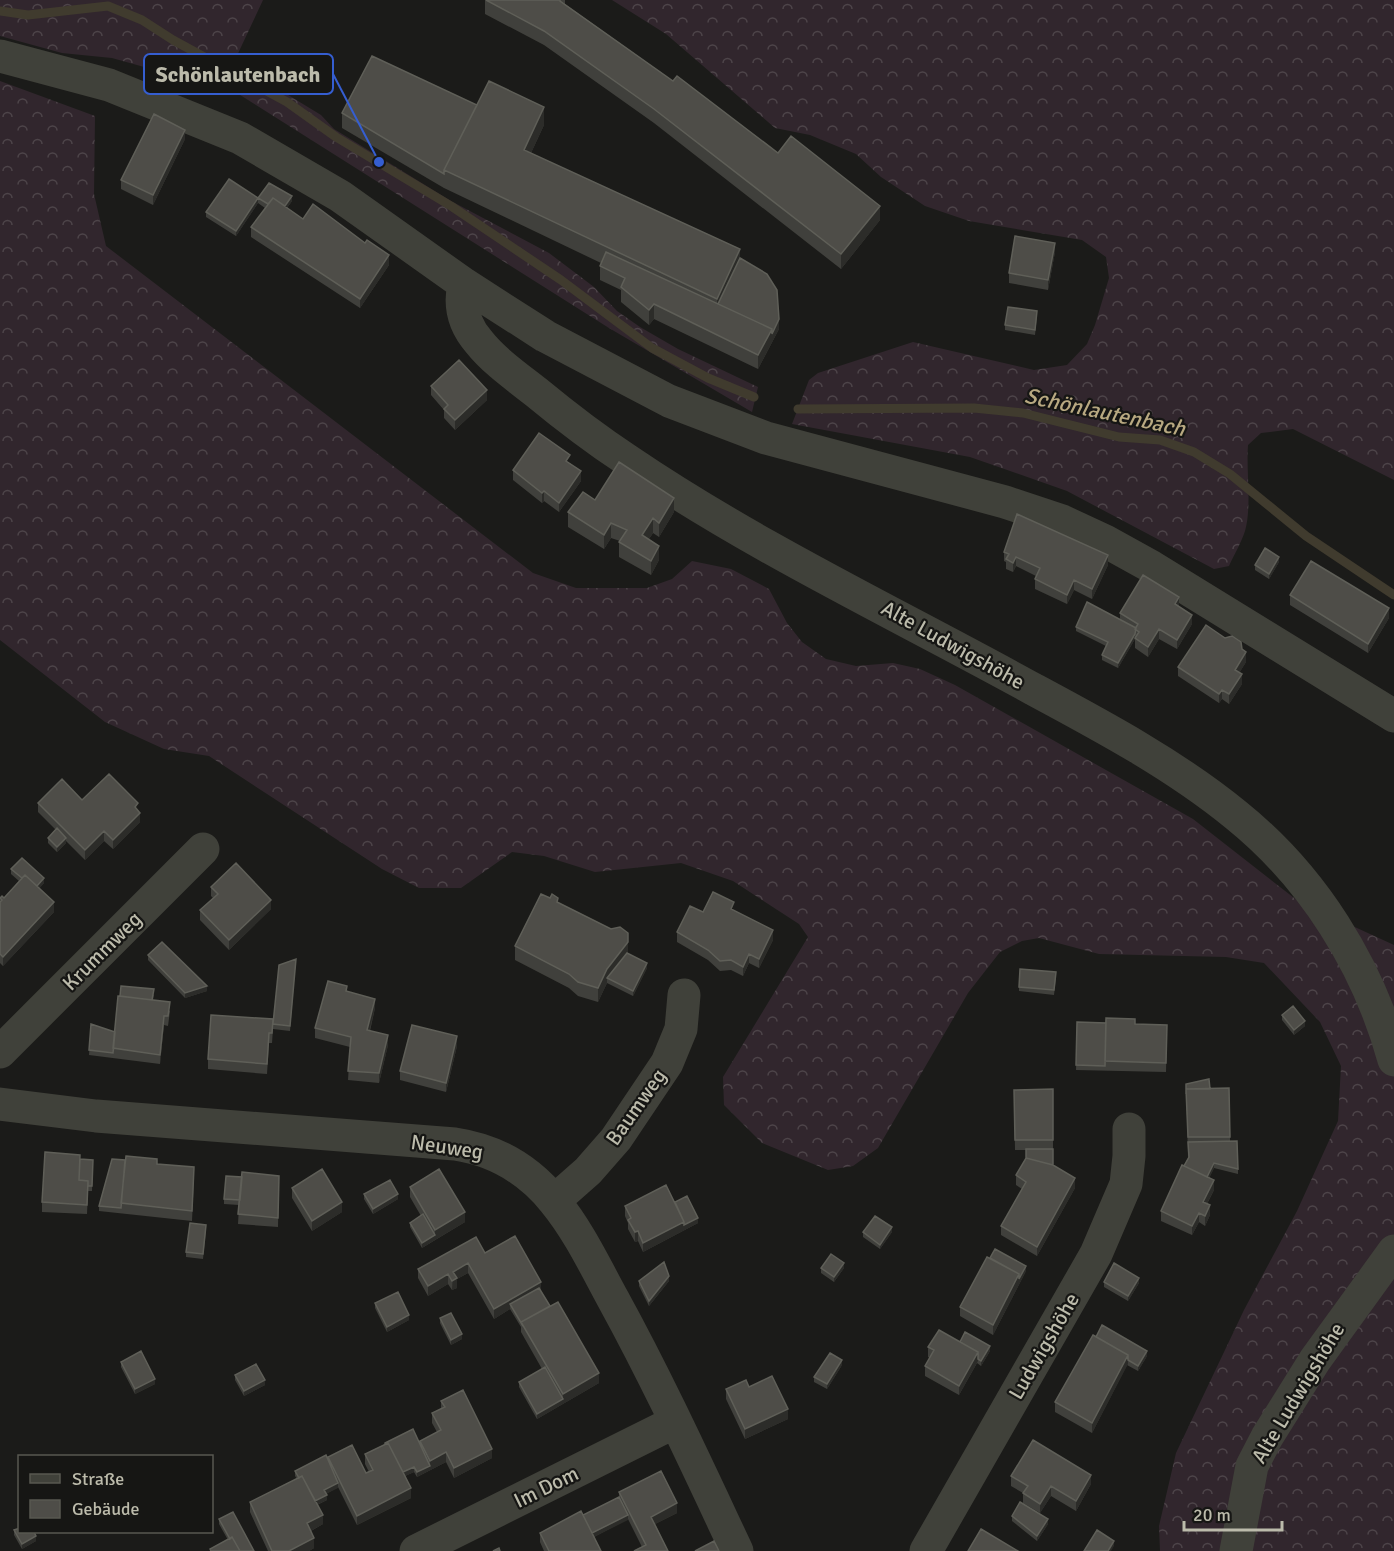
<svg xmlns="http://www.w3.org/2000/svg" width="1394" height="1551" font-family="Signika,sans-serif">
  <defs>
    <pattern id="forest-crowns" width="20" height="18" patternUnits="userSpaceOnUse" patternTransform="scale(1.5)"><rect width="20" height="18" fill="#31262d"/><path d="M2 6a3 3 0 1 1 6 0M12 15a3 3 0 1 1 6 0" fill="none" stroke="#4d4449"/></pattern>
  </defs>
  <rect width="100%" height="100%" fill="#1b1b19"/>
  <path fill="url(#forest-crowns)" d="M0 0H263L234 62 321 115 334 129 451 201 549 253 594 287 617 311 640 327 678 349 758 387 752 412 609 328 237 93 112 58 62 53 0 36Z
    M612 0H1394V480L1293 429 1261 433 1248 445C1246 472 1252 506 1245 531 1241 543 1234 555 1229 566L1214 569 1067 491 970 457 792 424 809 380 818 373 913 342 1034 370 1067 365 1087 344 1095 325 1109 278 1106 257 1082 240 969 221 925 206 881 177 856 154 810 135 775 128 666 34Z
    M0 81 95 116 94 194 106 246 533 573 576 588H647L672 579 692 561 731 569 769 589 787 623 802 642 826 659 856 666 893 663 920 669 955 685 1193 819 1298 901 1394 945V1551H1160L1159 1526 1176 1453 1244 1310 1297 1211 1338 1121 1341 1066 1320 1022 1264 963 1226 957 1099 954 1039 938 1022 941 1000 952 968 993 878 1148 853 1166 828 1170 762 1143 724 1105 723 1077 808 937 799 924 733 881 681 863 595 872 544 856 512 852 461 888H419L382 869 209 756 164 749 105 722 0 640Z"/>
  <g fill="none" stroke-linecap="round" stroke-linejoin="round">
    <path stroke="#403b2e" stroke-width="9" d="M0 11 28 15 108 6 142 20 173 40 287 102 336 137 451 206 561 280 652 348 708 378 754 397
      M798 409 974 408 1023 413 1119 437 1160 440 1194 452 1230 474 1306 536 1394 595"/>
    <path stroke="#40413a" stroke-width="33" d="M0 56 109 85 240 138 340 196 464 284 545 336 669 401 766 438 1005 502 1062 521 1105 541 1152 567 1394 716
      M464 284C459 306 464 325 479 342 494 361 517 377 536 392 565 416 595 439 627 460 755 547 897 614 1033 689 1102 726 1175 765 1236 815 1313 877 1368 965 1394 1060
      M0 1052 203 849
      M0 1104 96 1116 455 1144C495 1150 528 1169 554 1201 578 1230 595 1266 613 1299 658 1381 697 1466 737 1551
      M554 1201 588 1171 616 1139 667 1063 681 1029 684 995
      M416 1551 675 1422
      M926 1551 1096 1254 1126 1184 1129 1156V1129
      M1236 1551 1252 1466 1267 1437 1315 1360 1394 1251"/>
  </g>
  <path fill="#40403c" d="M485 0H565V4L673 81 778 153 880 220 841 269 654 123 544 45 485 14Z
    M477 105 544 125 531 153 740 258 779 329 758 369 654 319 649 325 621 302V290L600 280V266L601 263 444 188 342 128V113Z
    M185 139 153 205 121 189V180Z
    M258 198 292 201 287 208 303 219 389 265 360 308 251 237V227L265 208 258 203 236 236 206 217V212Z
    M1055 252 1048 290 1009 283V273Z
    M1037 316 1035 335 1005 330V325Z
    M431 386 487 400 455 430 444 418V410L431 395Z
    M570 463 581 481 559 512 544 501 542 503 513 480V470Z
    M568 512H674L659 537 653 533 649 539 659 560 651 575 619 557V542L620 541 611 538 604 549 568 527Z
    M1004 552 1108 565 1092 599 1074 590 1067 604 1035 589V579L1036 576 1016 566 1013 572 1006 569V562L1004 561Z
    M1279 562 1269 579 1255 570V565Z
    M1290 595 1389 618 1368 653 1290 605Z
    M1179 606 1192 624 1177 649 1159 639 1148 657 1135 648V639L1118 668 1102 660V655L1106 646 1076 631V627L1120 619V613Z
    M1242 649 1246 662 1239 673 1242 684 1229 704 1222 699 1219 703 1178 676V667Z
    M82 800 138 810 140 822 113 849 104 841 85 860 66 841V843L57 852 48 843V838L56 830 38 812V803Z
    M11 869 44 883 39 888 54 912 3 966 0 963V898H4L19 881 11 874Z
    M211 887 271 909 229 950 200 920V910L213 898 211 896Z
    M558 902 647 968 633 996 607 983 598 1002 578 996 569 988 515 960V946Z
    M734 911 773 940 759 968 749 963 743 976 731 970 720 971 708 960 677 942V932L703 912Z
    M148 955 207 991 185 998 148 960Z
    M296 959 290 1031 273 1029 272 1043H269L267 1074 208 1069V1059L273 1019Z
    M1056 977 1054 995 1019 991V987Z
    M347 991 375 1008 370 1031 388 1045 379 1083 348 1080 350 1047 315 1038V1028Z
    M154 994 153 1000 170 1011 168 1026 164 1025 160 1064 89 1055 91 1024 115 1032Z
    M1282 1015 1305 1026 1294 1035 1282 1020Z
    M1077 1022 1167 1025 1166 1072 1076 1070Z
    M457 1046 446 1092 400 1080V1071Z
    M1186 1084 1210 1089 1230 1137V1141L1238 1169V1174L1214 1168 1209 1178 1214 1190 1207 1204 1210 1215 1205 1226 1199 1222 1192 1235 1161 1221V1211L1188 1158Z
    M1053 1089V1165L1075 1188 1037 1256 1001 1235V1226L1022 1189 1016 1185V1175L1026 1158V1150H1015L1014 1090Z
    M80 1159 93 1160 92 1191H88L87 1214 42 1212V1202Z
    M157 1164 194 1177 192 1221 99 1211V1206Z
    M279 1176 278 1227 238 1224 239 1205 224 1204V1199L242 1177Z
    M410 1187 465 1222 422 1248 410 1227V1223L421 1216 410 1197Z
    M292 1188 342 1212 312 1231 292 1198Z
    M364 1194 398 1199 373 1214 364 1199Z
    M675 1202 698 1223 643 1252 638 1241 635 1242 628 1229V1223L625 1216V1206Z
    M206 1230 203 1259 186 1257V1252Z
    M863 1232H892L880 1249 863 1237Z
    M485 1253 541 1291 599 1383 537 1419 519 1387V1382L542 1369 521 1332V1327L510 1309 494 1319 468 1273 457 1279V1288L452 1290 448 1284 428 1296 418 1278V1269Z
    M821 1268H844L834 1282 821 1273Z
    M1026 1271 993 1335 960 1316V1307Z
    M639 1281H669L649 1306 639 1286Z
    M1104 1282 1139 1283 1128 1301 1104 1287Z
    M375 1303 409 1320 387 1332 375 1308Z
    M440 1318 462 1339 451 1345 440 1323Z
    M1093 1335 1147 1356 1138 1371 1127 1365 1092 1433 1055 1412V1402Z
    M960 1342 990 1351 981 1366 977 1363 959 1395 925 1376V1366L930 1358 928 1357V1347Z
    M121 1362 155 1384 135 1394 121 1367Z
    M842 1365 827 1389 814 1382V1377Z
    M235 1375 265 1385 244 1396 235 1380Z
    M749 1387 788 1419 745 1439 726 1399V1389Z
    M441 1401 492 1458 454 1478 446 1462 417 1477 414 1472 405 1476 411 1498 357 1525 338 1487 326 1494 327 1500 317 1505 323 1524 311 1531 314 1548 309 1551H268L250 1512V1502L297 1479 295 1476V1471L328 1460V1457L366 1473 369 1472 365 1464V1454L385 1444V1443L420 1444V1441L437 1432 432 1423V1413L441 1408Z
    M1011 1476 1091 1484 1076 1511 1051 1496 1040 1513 1023 1503V1493L1011 1486Z
    M619 1492 677 1513 655 1524 668 1551 642 1547 628 1519 594 1537 601 1551H544L540 1542V1533L583 1515 619 1497Z
    M1012 1516 1048 1524 1037 1541 1012 1521Z
    M219 1519 254 1551H210V1549L228 1540 219 1524Z
    M14 1530 36 1541 22 1549 14 1535Z"/>
  <path fill="#2c2c29" d="M544 107V125L524 168V150Z
    M185 130V139L153 205V195Z
    M292 196V201L283 214V209Z
    M258 198V203L236 236V231Z
    M880 206V220L841 269V254Z
    M1055 243V252L1048 290V280Z
    M740 249V268L717 308V299Z
    M389 255V265L360 308V299Z
    M654 304V319L649 325V310Z
    M779 319V329L758 369V355L772 329Z
    M487 390V400L455 430V420Z
    M581 471V481L559 512V503Z
    M544 491V501L542 503V493Z
    M674 498V512L659 537V523Z
    M653 518V533L642 549V535Z
    M611 523V538L604 549V535Z
    M659 546V560L651 575V561Z
    M1108 555V565L1092 599V589Z
    M1016 557V566L1013 572V563Z
    M1279 557V562L1269 579V574Z
    M1074 580V590L1067 604V595Z
    M1179 597V607L1175 604Z
    M1389 608V618L1368 653V644Z
    M1192 615V624L1177 649V640Z
    M1159 629V639L1148 657V647Z
    M1135 634V639L1118 668V663Z
    M1246 652V662L1235 680V670Z
    M1242 674V684L1229 704V694Z
    M1222 690V699L1219 703V694Z
    M140 813V822L113 849V840Z
    M104 831V841L85 860V850Z
    M66 838V843L57 852V847Z
    M44 878V883L35 894V889Z
    M271 900V909L229 950V940Z
    M54 902V912L3 966V957Z
    M773 930V940L759 968V959Z
    M628 942V957L607 978V983L598 1002V988L607 969Z
    M749 954V963L743 976V967Z
    M647 963V968L633 996V991Z
    M207 986V991L185 998V993Z
    M375 999V1008L367 1040V1030Z
    M164 1016V1025L160 1064V1055Z
    M1305 1021V1026L1294 1035V1030Z
    M388 1035V1045L379 1083V1073Z
    M457 1036V1046L446 1092V1083Z
    M1214 1163V1168L1205 1186V1181Z
    M1075 1178V1188L1037 1256V1247Z
    M1214 1180V1190L1203 1211V1202Z
    M398 1194V1199L373 1214V1209Z
    M342 1202V1212L312 1231V1221Z
    M1210 1205V1215L1205 1226V1216Z
    M465 1212V1222L435 1240V1230Z
    M1199 1213V1222L1192 1235V1226Z
    M698 1218V1223L643 1252V1243L684 1222Z
    M892 1227V1232L880 1249V1245Z
    M638 1231V1241L635 1242V1232Z
    M435 1235V1240L422 1248V1243Z
    M468 1263V1273L457 1279V1288L452 1290 453 1272Z
    M844 1263V1268L834 1282V1277Z
    M1026 1266V1271L993 1335V1325L1019 1274Z
    M448 1274V1284L428 1296V1286Z
    M669 1276V1281L649 1306V1301Z
    M1139 1278V1283L1128 1301V1296Z
    M541 1282V1292L510 1304V1309L494 1319V1309Z
    M409 1315V1320L387 1332V1327Z
    M462 1334V1339L451 1345V1340Z
    M990 1346V1351L981 1366V1361Z
    M1147 1351V1356L1138 1371V1366Z
    M978 1352V1361L959 1395V1386Z
    M1128 1355V1364L1092 1433V1423Z
    M842 1360V1365L827 1389V1384Z
    M599 1373V1383L537 1419V1414L563 1399V1394Z
    M155 1379V1384L135 1394V1389Z
    M265 1380V1385L244 1396V1391Z
    M788 1409V1419L745 1439V1429Z
    M492 1449V1458L454 1478V1468Z
    M446 1452V1462L417 1477V1472L430 1466V1461Z
    M414 1467V1472L401 1478V1473Z
    M1091 1475V1484L1076 1511V1501Z
    M338 1483V1488L324 1495V1490Z
    M1051 1486V1496L1040 1513V1504Z
    M411 1488V1498L357 1525V1516Z
    M327 1495V1500L314 1506V1501Z
    M677 1503V1513L651 1526V1517Z
    M323 1515V1524L307 1533V1523Z
    M628 1515V1520L590 1539V1534Z
    M1048 1519V1524L1037 1541V1536Z
    M36 1536V1541L22 1549V1544Z
    M314 1538V1548L309 1551H289Z
    M1114 1541V1546L1111 1551H1108Z"/>
  <path fill="#4e4d48" stroke="#5f5f58" stroke-width="1.5" d="M486 0H560V1L673 81 677 76 778 153 791 136 880 206 841 254 654 109 544 31Z
    M372 56 477 105 444 170V174L342 113Z
    M489 81 544 107 524 150 740 249 717 299 444 170Z
    M154 114 185 130 153 195 121 180Z
    M229 179 258 198 236 231 206 212Z
    M269 183 292 196 285 206 273 198 268 204 258 198Z
    M273 198 303 219 313 204 365 243 367 240 389 255 360 299 251 227Z
    M1015 236 1055 243 1048 280 1009 273Z
    M606 252 772 329 758 355 654 304 649 310 621 287 625 278 600 266Z
    M740 258 767 274 777 290 779 319 772 334V329L718 304Z
    M1008 307 1037 311 1035 330 1005 325Z
    M459 360 487 390 455 420 444 409 448 405 431 386Z
    M539 433 570 455 566 461 581 471 559 503 544 491 542 493 513 470Z
    M619 462 674 498 659 523 653 518 642 535 659 546 651 561 619 542 627 530 611 523 604 535 568 512 583 492 595 500Z
    M1017 514 1108 555 1092 589 1074 580 1067 595 1035 579 1040 568 1016 557 1013 563 1006 559 1009 554 1004 552Z
    M1265 548 1279 557 1269 574 1255 565Z
    M1311 561 1389 608 1368 644 1290 595Z
    M1143 575 1179 597 1175 604 1192 615 1177 640 1159 629 1148 647 1135 638 1139 632 1135 629 1138 624 1120 613Z
    M1087 602 1136 628 1135 634 1118 663 1102 655 1108 642 1076 627Z
    M1206 625 1225 638 1232 636 1241 642 1242 649 1246 652 1235 670 1242 674 1229 694 1222 690 1219 694 1178 667Z
    M109 774 138 803 135 807 140 813 113 840 104 831 85 850 38 803 62 779 82 800Z
    M57 828 66 838 57 847 48 838Z
    M22 858 44 878 37 886 25 875 22 878 11 869Z
    M236 863 271 900 229 940 200 910 218 894 211 887Z
    M25 875 54 902 3 957 0 954V902L2 900 0 898 2 896 4 898Z
    M713 892 734 902 731 909 773 930 759 959 749 954 743 967 731 960 720 961 708 950 677 932 690 906 703 912Z
    M541 894 550 898 552 894 558 898 557 902 611 929 620 927 628 933V942L607 969 598 988 578 982 569 974 515 946Z
    M162 942 207 986 185 993 148 955Z
    M627 953 647 963 633 991 607 978Z
    M296 959 290 1026 273 1024 279 965Z
    M1020 969 1056 972 1054 990 1019 987Z
    M328 981 347 986 346 991 375 999 367 1030 388 1035 379 1073 348 1071 351 1037 315 1028Z
    M121 986 154 989 152 1000 120 996Z
    M118 996 170 1002 168 1016H164L160 1055 113 1048Z
    M1293 1006 1305 1021 1294 1030 1282 1015Z
    M211 1015 273 1019 272 1033H269L267 1064 208 1059Z
    M1106 1018 1135 1019V1024L1167 1025 1166 1063 1105 1061Z
    M1077 1022 1106 1023 1105 1066 1076 1065Z
    M91 1024 115 1032 113 1053 89 1050Z
    M412 1025 457 1036 446 1083 400 1071Z
    M1209 1079 1210 1089H1186V1094V1084Z
    M1229 1088 1230 1137H1188L1186 1089Z
    M1053 1089V1140H1015L1014 1090Z
    M1237 1141 1238 1169 1214 1163 1207 1177 1184 1166 1189 1157 1188 1142Z
    M1026 1149H1053V1165L1026 1158Z
    M45 1152 80 1155 79 1180 88 1181 87 1205 42 1202Z
    M126 1156 157 1159V1164L194 1167 192 1211 121 1203Z
    M1026 1158 1053 1165 1075 1178 1037 1247 1001 1226 1026 1182 1016 1175Z
    M80 1159 93 1160 92 1186H88V1181L79 1180Z
    M112 1159 125 1160 121 1208 99 1206Z
    M1182 1165 1214 1180 1203 1202 1210 1205 1205 1216 1199 1213 1192 1226 1161 1211Z
    M322 1169 342 1202 312 1221 292 1188Z
    M439 1169 465 1212 435 1230 410 1187Z
    M242 1172 279 1176 278 1218 238 1214Z
    M226 1176 242 1177 240 1200 224 1199Z
    M390 1180 398 1194 373 1209 364 1194Z
    M666 1185 684 1222 643 1243 638 1231 635 1232 628 1220 631 1218 625 1206Z
    M687 1196 698 1218 684 1225V1222L675 1202Z
    M423 1214 435 1235 422 1243 410 1223Z
    M875 1216 892 1227 880 1245 863 1232Z
    M190 1223 206 1225 203 1254 186 1252Z
    M515 1236 541 1282 494 1309 468 1263 453 1272 457 1278 452 1281 448 1274 428 1286 418 1269 476 1237 485 1253Z
    M995 1249 1026 1266 1019 1279V1274L990 1258Z
    M831 1254 844 1263 834 1277 821 1268Z
    M987 1257 1019 1274 993 1325 960 1307Z
    M664 1262 669 1276 649 1301 639 1281Z
    M1114 1263 1139 1278 1128 1296 1104 1282Z
    M539 1288 550 1306 521 1322 523 1326 510 1304Z
    M398 1292 409 1315 387 1327 375 1303Z
    M558 1302 599 1373 563 1394 521 1322Z
    M451 1313 462 1334 451 1340 440 1318Z
    M1102 1325 1147 1351 1138 1366 1128 1360V1355L1096 1337Z
    M939 1330 978 1352 959 1386 925 1366 934 1350 928 1347Z
    M965 1332 990 1346 981 1361 978 1359V1352L960 1342Z
    M1093 1335 1128 1355 1092 1423 1055 1402Z
    M141 1351 155 1379 135 1389 121 1362Z
    M830 1353 842 1360 827 1384 814 1377Z
    M256 1364 265 1380 244 1391 235 1375Z
    M545 1367 563 1399 537 1414 519 1382Z
    M772 1376 788 1409 745 1429 726 1389 746 1380 749 1387Z
    M463 1390 492 1449 454 1468 446 1452 430 1461 420 1441 441 1430 432 1413 445 1407 441 1401Z
    M413 1429 430 1466 417 1472 414 1467 403 1472 388 1443 385 1444V1443Z
    M1033 1440 1091 1475 1076 1501 1051 1486 1040 1504 1023 1493 1028 1486 1011 1476Z
    M388 1443 411 1488 357 1516 328 1457 352 1445 366 1473 373 1470 365 1454Z
    M326 1455 338 1483 324 1490 327 1495 315 1501 302 1476 299 1478 295 1471Z
    M661 1471 677 1503 651 1517 668 1551H634L646 1545 619 1492Z
    M302 1476 323 1515 307 1523 314 1538 289 1551H272L250 1502Z
    M619 1497 628 1515 592 1533 583 1515Z
    M1020 1502 1048 1519 1037 1536 1012 1516Z
    M581 1511 601 1551H549L540 1533Z
    M233 1512 254 1551H240L232 1537 230 1539 219 1519Z
    M20 1528V1532H34L36 1536 22 1544 14 1530Z
    M981 1529 1018 1551H968Z
    M1097 1530 1114 1541 1108 1551H1084Z
    M232 1537 240 1551H211L210 1549Z
    M714 1541 719 1551H695Z
    M499 1548 500 1551H493Z"/>
  <g text-anchor="middle" dominant-baseline="central" stroke-width="4.5" stroke-linejoin="round" paint-order="stroke">
    <g font-size="21" fill="#bcbbab" stroke="#161614">
      <text transform="translate(953 645) rotate(29)">Alte Ludwigshöhe</text>
      <text transform="translate(102 951) rotate(-45)">Krummweg</text>
      <text transform="translate(636 1107) rotate(-55)">Baumweg</text>
      <text transform="translate(447 1147) rotate(8)">Neuweg</text>
      <text transform="translate(1044 1346) rotate(-60)">Ludwigshöhe</text>
      <text transform="translate(1298 1393) rotate(-59)">Alte Ludwigshöhe</text>
      <text transform="translate(546 1487) rotate(-26)">Im Dom</text>
    </g>
    <g font-size="22" font-style="italic" fill="#b8a981" stroke="#161614">
      <text transform="translate(1105 412) rotate(12)">Schönlautenbach</text>
    </g>
  </g>
  <path fill="none" stroke="#355ed1" stroke-width="2" d="M379 162L333 74"/>
  <circle fill="#355ed1" stroke="#161614" stroke-width="2" cx="379" cy="162" r="6"/>
  <rect fill="#161614" stroke="#355ed1" stroke-width="2" x="144" y="54" width="189" height="40" rx="6"/>
  <g font-size="22" text-anchor="middle" font-weight="bold" fill="#bcbbab">
    <text x="238" y="82">Schönlautenbach</text>
  </g>
  <rect x="18" y="1455" width="195" height="78" fill="#161614" stroke="#585850" stroke-width="1.5"/>
  <rect x="30" y="1474" width="30" height="9" fill="#40413a" stroke="#585850" stroke-width="1.5"/>
  <text x="72" y="1485" font-size="18" fill="#bcbbab">Straße</text>
  <rect x="30" y="1500" width="30" height="18" fill="#4e4d48" stroke="#585850" stroke-width="1.5"/>
  <text x="72" y="1515" font-size="18" fill="#bcbbab">Gebäude</text>
  <path d="M1184 1521v9h98v-9" fill="none" stroke="#bcbbab" stroke-width="3"/>
  <text x="1193" y="1521" font-size="18" fill="#bcbbab" stroke="#161614" stroke-width="4.5" paint-order="stroke">20 m</text>
</svg>
